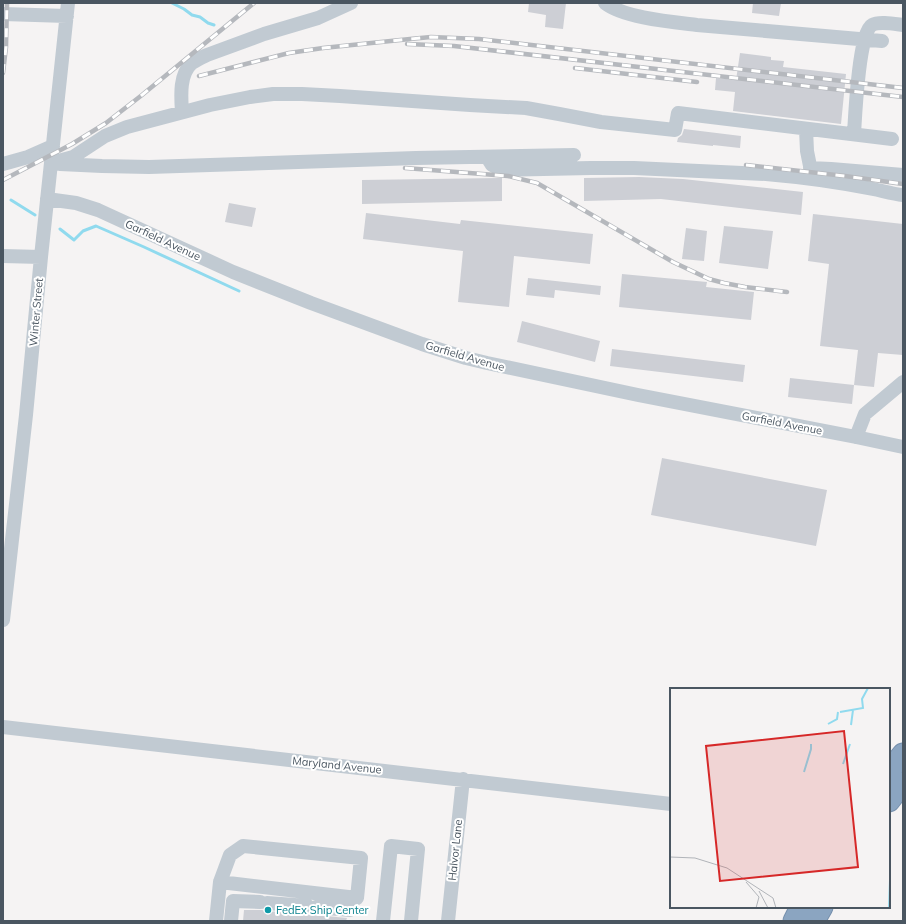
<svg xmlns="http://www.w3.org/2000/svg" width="906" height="924" font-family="Mulish,sans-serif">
  <rect width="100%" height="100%" fill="#f5f3f3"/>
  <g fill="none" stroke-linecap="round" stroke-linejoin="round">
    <path stroke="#90daee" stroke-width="3" d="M172 3 184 9 192 15 200 17 208 23 214 25
      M11 200 35 215
      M60 229 74 240 83 231 96 226 144 247 239 291"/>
  </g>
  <path fill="#cdcfd5" d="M529 3H566L563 29 545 27 546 15 528 12Z
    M753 3H781L779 16 752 13Z
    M740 53 771 57V60L784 61 783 67 846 74 841 124 733 111 735 92 715 90 716 78 736 80Z
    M684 129 741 136 740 148 713 145V146L677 142 678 138 682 135Z
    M639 177 683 179 803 192 801 215 661 199 584 201V178Z
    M499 178H502V201L362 204V180Z
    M229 203 256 208 252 227 225 222Z
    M366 213 460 224 461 220 593 234 590 264 514 256 509 307 458 302 463 251 363 239Z
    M813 214 903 224V355L878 353 874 387 854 385 858 350 820 346 829 264 808 261Z
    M724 226 773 231 768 269 719 263Z
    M686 228 707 231 704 261 682 259Z
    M622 274 707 282 706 287 754 292 751 320 619 307Z
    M528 278 601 286 600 295 555 290 554 298 526 295Z
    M522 321 600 341 595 362 517 342Z
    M612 349 745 365 743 382 610 366Z
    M790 378 854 385 852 404 788 397Z
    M662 458 827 490 816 546 651 515Z
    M244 910H262L266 911 307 914H311L315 915 347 918 346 921H243Z"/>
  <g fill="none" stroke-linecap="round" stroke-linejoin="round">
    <defs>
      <path id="highway" d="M889 771 903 754
        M889 801 903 783
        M794 921 801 907
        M814 921 822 907"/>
    </defs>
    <use href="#highway" stroke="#7690ad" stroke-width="23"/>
    <path stroke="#c1cad2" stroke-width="14" d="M605 3C624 18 672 22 697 25L882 41
      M3 14 67 16
      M182 112C181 97 179 74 192 63 197 60 202 57 207 55L264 34 318 18 351 3
      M806 129 807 151 812 176
      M854 134C855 117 859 31 872 25 879 21 895 24 903 25
      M487 157 492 165 501 170 591 168H634L766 174C801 177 839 182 873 189 883 191 893 194 903 195
      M51 163 73 157 105 136 127 127 210 105 250 97 273 94H302L340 96 470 105 526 108 559 114 601 122 675 130 678 113 892 139
      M3 164 28 157 53 146
      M60 164 102 166 149 167 416 158 574 155
      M810 168 831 169 903 175
      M47 199 76 203 98 210 233 272 311 303 422 344 466 358 487 363 638 395 856 437 903 447
      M3 256 41 257
      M856 437 865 414 903 382
      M3 620 26 415 41 257 68 3
      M3 727 671 804
      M267 903 308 906
      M316 907 350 910
      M216 921 220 882 357 898 361 858 243 846 230 855 220 882
      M231 921 233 901 260 902
      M383 921 391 846 418 849 411 921
      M448 921 463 779"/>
    <use href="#highway" stroke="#8ba5c1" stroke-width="21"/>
    <defs>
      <path id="rail" d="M407 44 454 46 903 97
        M575 68 697 82
        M3 73 6 47 7 3
        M199 76 289 53 323 48 410 39 431 37 479 39 903 88
        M746 165 845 176 903 184
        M405 168 508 176 537 183 673 262 709 279 724 283 745 287 787 292
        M3 180 72 144 106 123 142 95 254 3"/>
    </defs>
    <use href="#rail" stroke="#b5b8bd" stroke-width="4.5"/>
    <use href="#rail" stroke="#fff" stroke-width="3" stroke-dasharray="9" stroke-linecap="butt"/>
  </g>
  <circle fill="#0f9aa8" stroke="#fff" stroke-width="1.5" cx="268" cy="910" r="4"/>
  <g text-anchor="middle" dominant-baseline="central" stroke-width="4" stroke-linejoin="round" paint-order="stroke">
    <g font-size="11" fill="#4a5661" stroke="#fff">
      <text transform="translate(163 240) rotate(25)">Garfield Avenue</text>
      <text transform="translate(36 312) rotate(-85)">Winter Street</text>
      <text transform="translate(465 356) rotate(16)">Garfield Avenue</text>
      <text transform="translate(782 423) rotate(11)">Garfield Avenue</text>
      <text transform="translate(337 765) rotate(6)">Maryland Avenue</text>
      <text transform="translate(455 850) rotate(-84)">Halvor Lane</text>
    </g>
    <g font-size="11" fill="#0d838f" stroke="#fff" text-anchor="start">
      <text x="276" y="910">FedEx Ship Center</text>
    </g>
  </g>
  <g transform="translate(670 688)">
    <rect width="220" height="220" fill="#f5f3f3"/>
    <path fill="none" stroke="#90daee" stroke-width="2" d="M170 24 193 20 192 11 198 0M158 36 167 31 168 24M181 37 183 22M173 76 180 56M134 84 141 61V56M219 220 220 192"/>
    <path fill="none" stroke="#b1b4b9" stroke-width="1" d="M0 169 25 170 57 180 103 210 106 220M76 194 89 209 86 220M89 203 98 220"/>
    <path fill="#d62828" fill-opacity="0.15" stroke="#d62828" stroke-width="2" d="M174 43 188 179 50 193 36 58Z"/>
    <rect width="220" height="220" fill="none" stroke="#4a5661" stroke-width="2"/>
  </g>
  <rect width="906" height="924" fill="none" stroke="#4a5661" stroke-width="8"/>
</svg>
